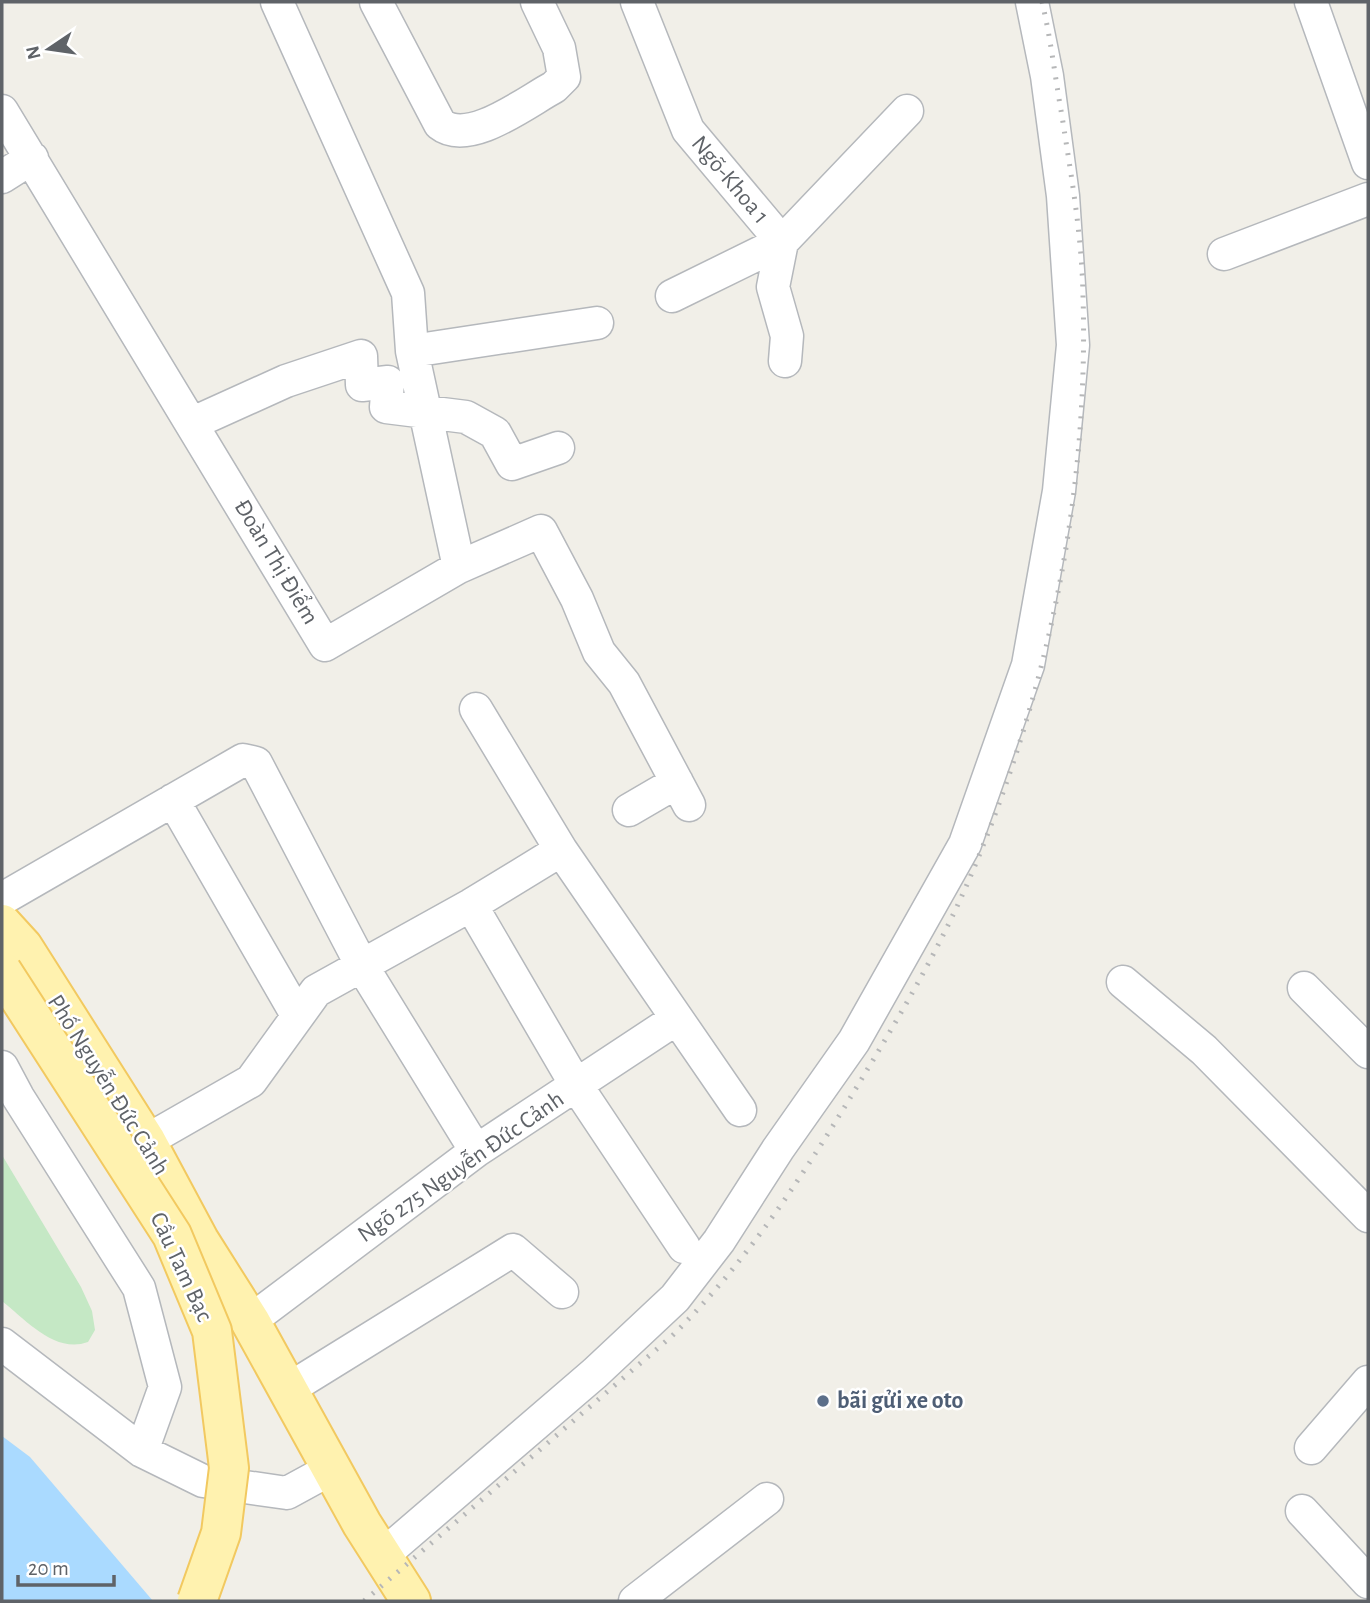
<svg xmlns="http://www.w3.org/2000/svg" width="1370" height="1603" font-family="'Alegreya Sans',sans-serif">
  <rect width="100%" height="100%" fill="#f1efe8"/>
  <path fill="#c5e8c5" d="M2 1155 81 1287 92 1311 95 1330 88 1342C55 1354 26 1320 2 1301Z"/>
  <path fill="#aadaff" d="M2 1436 30 1457 153 1601H2Z"/>
  <g fill="none" stroke-linecap="round" stroke-linejoin="round">
    <defs>
      <path id="minor" d="M277 2 408 293 412 351 459 567
        M376 2 440 124C469 147 526 102 554 87L564 77 559 48 537 2
        M637 2 688 130 782 242 773 287 787 336 785 361
        M1311 2 1368 163
        M2 111 325 645 459 567 541 531 577 599 599 652 624 683 689 805
        M2 177 32 158
        M1224 254 1368 199
        M672 296 782 242 907 111
        M412 351 597 323
        M193 423 286 381 361 356 362 385 388 382 386 407 466 417 495 433 512 464 558 448
        M476 709 561 850
        M173 800 297 1015
        M629 810 677 782
        M2 899 243 760 256 763 362 966 476 1151
        M471 905 576 1085 684 1247
        M1123 982 1204 1050 1368 1216
        M1304 988 1368 1052
        M2 1067 18 1097 139 1288 165 1387 142 1451
        M146 1141 251 1081 316 991 471 905 561 850 740 1110
        M250 1321 476 1151 676 1019
        M2 1344 142 1451 203 1481 287 1493 331 1469
        M287 1390 513 1250 562 1292
        M1311 1448 1368 1382
        M1302 1511 1368 1582
        M382 1556 595 1373 675 1298 719 1241 778 1149 854 1041 965 844 1028 665 1059 491 1073 345 1063 196 1047 76 1032 2
        M635 1601 767 1499"/>
      <path id="major" d="M2 924 23 947 146 1141 199 1240 250 1321 362 1524 411 1601"/>
    </defs>
    <use href="#minor" stroke="#b5b8bc" stroke-width="35"/>
    <use href="#major" stroke="#f2c960" stroke-width="42"/>
    <use href="#minor" stroke="#fff" stroke-width="32"/>
    <use href="#major" stroke="#fff2af" stroke-width="38"/>
    <path stroke="#b6b7b8" stroke-width="5" stroke-dasharray="2 9" stroke-linecap="butt" d="M364 1601 672 1336C749 1260 806 1171 861 1080 901 1014 941 946 971 875 1048 693 1089 494 1083 296 1082 236 1071 175 1062 116 1055 78 1051 39 1042 2"/>
    <defs>
      <path id="major-bridge" d="M2 971 172 1235 212 1331 229 1468 221 1533 197 1601"/>
    </defs>
    <use href="#major-bridge" stroke="#f2c960" stroke-width="42" stroke-linecap="butt"/>
    <use href="#major-bridge" stroke="#fff2af" stroke-width="38"/>
  </g>
  <circle fill="#5c6f8a" stroke="#fff" stroke-width="2.5" cx="823" cy="1401" r="7"/>
  <g text-anchor="middle" dominant-baseline="central" stroke-width="5" stroke-linejoin="round" paint-order="stroke">
    <g font-size="24" fill="#5f6368" stroke="#fff">
      <text transform="translate(730 180) rotate(50)">Ngõ-Khoa 1</text>
      <text transform="translate(276 562) rotate(59)">Đoàn Thị Điểm</text>
      <text transform="translate(108 1085) rotate(58)">Phố Nguyễn Đức Cảnh</text>
      <text transform="translate(461 1167) rotate(-35)">Ngõ 275 Nguyễn Đức Cảnh</text>
      <text transform="translate(181 1267) rotate(65)">Cầu Tam Bạc</text>
    </g>
    <g font-size="24" font-weight="bold" fill="#4e5e75" stroke="#fff" text-anchor="start">
      <text x="837" y="1401">bãi gửi xe oto</text>
    </g>
  </g>
  <rect width="1370" height="1603" fill="none" stroke="#5f6368" stroke-width="7"/>
  <g transform="translate(49 49) rotate(257)" stroke="#ffffff" stroke-width="5" paint-order="stroke">
  <path d="M0-5L12 26L0 18L-12 26Z" fill="#5f6368"/>
  <text y="-10" font-size="19" font-weight="bold" text-anchor="middle" fill="#5f6368">N</text>
  </g>
  <path d="M18 1575v10h96v-10" fill="none" stroke="#5f6368" stroke-width="3.5"/>
  <text x="28" y="1575" font-size="21" fill="#5f6368" stroke="#ffffff" stroke-width="5" paint-order="stroke">20 m</text>
</svg>
